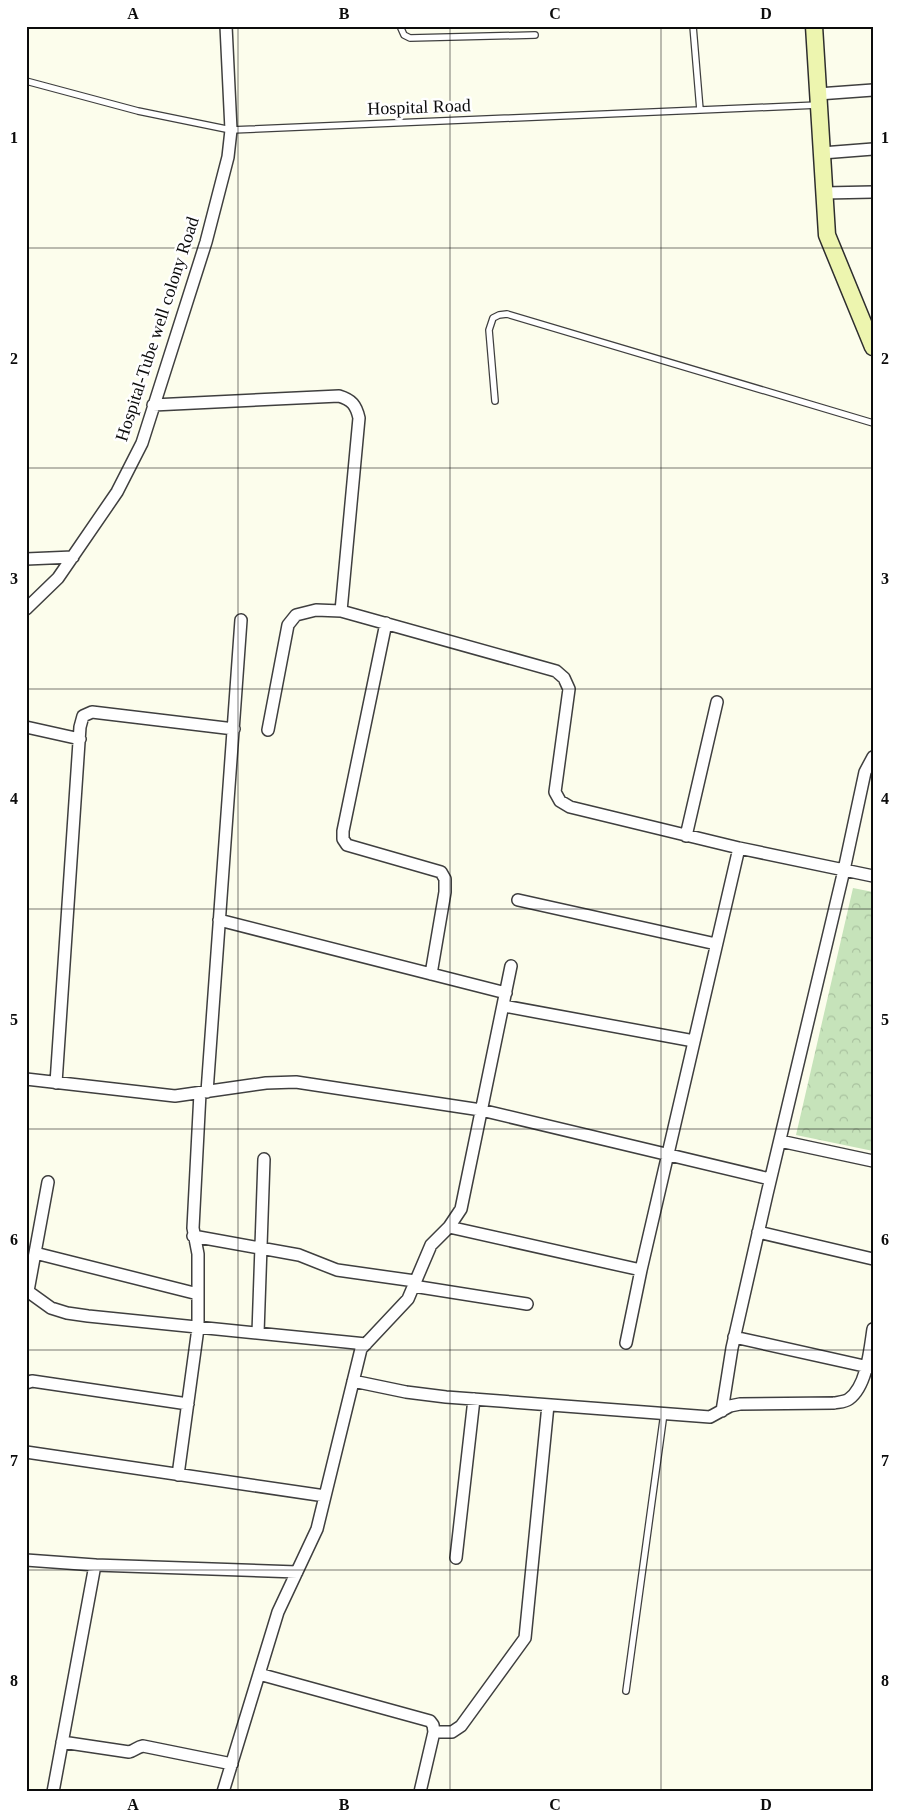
<svg xmlns="http://www.w3.org/2000/svg" width="899" height="1818" font-family="Georgia,serif">
  <defs>
    <pattern id="park-crowns" width="20" height="18" patternUnits="userSpaceOnUse" patternTransform="scale(1.25)"><rect width="20" height="18" fill="#c6e3ba"/><path d="M2 6a3 3 0 1 1 6 0M12 15a3 3 0 1 1 6 0" fill="none" stroke="#a9c29f"/></pattern>
  </defs>
  <rect width="100%" height="100%" fill="#fcfdec"/>
  <path fill="url(#park-crowns)" d="M853 888 873 892V1151L796 1135Z"/>
  <g fill="none" stroke-linecap="round" stroke-linejoin="round">
    <defs>
      <path id="service" d="M400 26 404 35 410 38 535 35
        M693 26 700 110
        M26 81 138 111 231 130 818 105
        M495 401 489 330 493 318 499 315 507 314 873 423
        M626 1691 664 1413"/>
      <path id="minor" d="M818 94 873 90
        M822 153 873 149
        M824 193 873 192
        M153 405 339 396C352 400 356 405 359 418L341 611
        M26 559 73 557
        M26 609 58 578 117 492 142 443 206 242 228 157 231 130 226 26
        M386 623 343 831V839L347 845 441 872 445 879V892L431 974
        M26 727 80 739
        M268 730 288 625 296 615 316 610 341 611 556 671 564 678 569 689 555 792 560 801 570 807 739 848 873 876
        M686 836 717 702
        M518 900 716 944
        M219 920 506 993
        M504 1006 694 1041
        M26 1079 175 1096 266 1083 296 1082 481 1110 770 1179
        M56 1083 80 727 83 716 92 712 234 729
        M207 1092 241 620
        M780 1141 873 1161
        M449 1227 641 1270
        M758 1232 873 1259
        M193 1236 299 1255 337 1270 415 1281
        M35 1253 198 1294
        M413 1286 527 1304
        M26 1290 51 1308 67 1313 88 1316 366 1344
        M28 1291 48 1182
        M258 1333 264 1159
        M734 1337 873 1368
        M626 1343 641 1270 739 848
        M353 1381 406 1392 446 1397 710 1417 730 1406 740 1404 834 1403C839 1402 845 1402 849 1399 867 1386 870 1349 873 1329
        M26 1383 32 1381 188 1404
        M722 1411 732 1348 767 1194 844 870 865 772 873 757
        M26 1452 325 1496
        M178 1475 198 1328V1254L193 1228 200 1093
        M456 1558 474 1399
        M26 1560 95 1565 297 1572
        M259 1674 430 1721 433 1725 434 1732 420 1792
        M434 1732H452L461 1726 525 1638 548 1405
        M62 1742 129 1752C134 1751 137 1747 143 1746L232 1764
        M53 1792 95 1565
        M223 1792 278 1612 317 1529 361 1349 408 1299 431 1245 449 1227 461 1209 511 966"/>
      <path id="secondary" d="M814 26 827 235 873 347"/>
    </defs>
    <use href="#service" stroke="#3f3f3f" stroke-width="8"/>
    <use href="#minor" stroke="#3f3f3f" stroke-width="14"/>
    <use href="#secondary" stroke="#2e2e2e" stroke-width="19"/>
    <use href="#service" stroke="#fff" stroke-width="5.5"/>
    <use href="#minor" stroke="#fff" stroke-width="11"/>
    <use href="#secondary" stroke="#edf5af" stroke-width="16"/>
  </g>
  <path fill="none" stroke="#0c0c0c" stroke-width="1" stroke-opacity="0.55" d="M238 26V1792M450 26V1792M661 26V1792M26 248H873M26 468H873M26 689H873M26 909H873M26 1129H873M26 1350H873M26 1570H873"/>
  <g text-anchor="middle" dominant-baseline="central" stroke-width="5" stroke-linejoin="round" paint-order="stroke">
    <g font-size="18" fill="#0c0c0c" stroke="#fff">
      <text transform="translate(419 107) rotate(-2)">Hospital Road</text>
      <text transform="translate(157 329) rotate(-72)">Hospital-Tube well colony Road</text>
    </g>
  </g>
  <rect width="899" height="1818" fill="none" stroke="#ffffff" stroke-width="55"/>
  <rect x="28" y="28" width="844" height="1762" fill="none" stroke="#0c0c0c" stroke-width="2"/>
  <g font-size="16" text-anchor="middle" font-weight="bold" fill="#0c0c0c">
    <text x="133" y="19">A</text>
    <text x="344" y="19">B</text>
    <text x="555" y="19">C</text>
    <text x="766" y="19">D</text>
    <text x="14" y="143">1</text>
    <text x="885" y="143">1</text>
    <text x="14" y="364">2</text>
    <text x="885" y="364">2</text>
    <text x="14" y="584">3</text>
    <text x="885" y="584">3</text>
    <text x="14" y="804">4</text>
    <text x="885" y="804">4</text>
    <text x="14" y="1025">5</text>
    <text x="885" y="1025">5</text>
    <text x="14" y="1245">6</text>
    <text x="885" y="1245">6</text>
    <text x="14" y="1466">7</text>
    <text x="885" y="1466">7</text>
    <text x="14" y="1686">8</text>
    <text x="885" y="1686">8</text>
    <text x="133" y="1810">A</text>
    <text x="344" y="1810">B</text>
    <text x="555" y="1810">C</text>
    <text x="766" y="1810">D</text>
  </g>
</svg>
